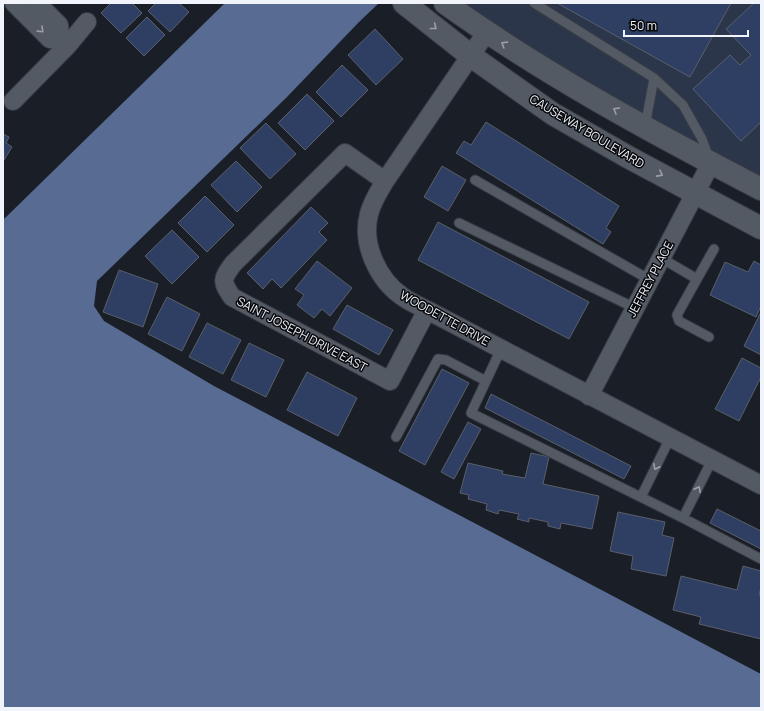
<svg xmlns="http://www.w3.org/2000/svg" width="764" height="711" font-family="Manrope,sans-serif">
  <rect width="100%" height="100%" fill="#1a1e27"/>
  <path fill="#2c364b" d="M462 3H761V178L633 109 538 53Z"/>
  <path fill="#586b92" d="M225 3H379L359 22 286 98 97 281 94 306 104 321 214 386 761 674V708H3V220Z"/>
  <path fill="#2e3f63" stroke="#5a5f69" d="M111 3H132L142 13 121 33 101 13Z
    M156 3H179L189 12 170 32 148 11Z
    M557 3H731L690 77Z
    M754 3H761V122L741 141 693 89 730 55 740 65 751 55 726 29Z
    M147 17 165 35 144 56 126 38Z
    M375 29 403 59 376 85 348 55Z
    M342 65 368 90 341 117 316 92Z
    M307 94 334 121 305 150 278 123Z
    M486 122 619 206 606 228 611 232 603 244 456 153 464 141 471 145Z
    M266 123 296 154 270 179 240 148Z
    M3 134 9 137 6 143 12 147 4 160Z
    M236 161 262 187 237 212 211 185Z
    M442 166 466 180 448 211 424 197Z
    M205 196 234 225 207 252 178 223Z
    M311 207 328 223 319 232 327 240 281 288 272 279 263 289 247 273Z
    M438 222 589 302 569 339 418 260Z
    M172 230 199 257 172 284 145 256Z
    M317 261 352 288 330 316 322 309 314 318 297 305 304 295 295 289Z
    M754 261 761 265V306L756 317 710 295 725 262 748 272Z
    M119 270 158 284 143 327 103 312Z
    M167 297 200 314 182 351 148 334Z
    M347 305 393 330 379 355 333 329Z
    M761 312V355L744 346Z
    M207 323 241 340 223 374 189 357Z
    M249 343 284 360 266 397 231 380Z
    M742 358 761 368V377L739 421 715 409Z
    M442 369 469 383 425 465 399 451Z
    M307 372 357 398 338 436 287 410Z
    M491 394 631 466 624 479 485 408Z
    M468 422 481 429 454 479 441 472Z
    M531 453 549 457 543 484 599 496 592 529 561 523 560 529 548 526V522L529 518V522L517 519 519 514 499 510 498 514 486 510 487 504 468 499 469 495 460 493 468 463 503 471 502 474 525 478Z
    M717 509 761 531V549L710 523Z
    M618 512 665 522 662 535 674 538 666 576 631 569 633 556 610 551Z
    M743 566 761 571V587L759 595 761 596V639L699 624 701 617 673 610 681 576 737 590Z"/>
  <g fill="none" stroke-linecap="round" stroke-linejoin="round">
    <defs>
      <path id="service" d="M534 3 654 78 683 105 702 139 709 158
        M645 127 654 78
        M475 180 650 280
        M459 223 635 308
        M661 258 697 279 677 315 679 321 709 337
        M697 279 714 249
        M501 349 471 413 683 518 761 559
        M396 437 438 359 446 360 486 381
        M641 497 670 438
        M683 518 712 460"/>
      <path id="minor" d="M14 3 50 39H60L59 25 37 3
        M486 33 385 181C379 191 372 202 369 214 361 244 378 280 403 297 410 302 419 306 427 310L761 485
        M13 101 68 45 87 22
        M385 181 345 153 233 264C222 279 221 281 232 297L390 381 427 310
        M589 396 711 163"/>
      <path id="tertiary" d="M404 3 471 56 553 114 628 157 761 228
        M445 3C544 74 653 133 761 189"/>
    </defs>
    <use href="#service" stroke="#393c43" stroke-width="11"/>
    <use href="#minor" stroke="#393c43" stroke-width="20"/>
    <use href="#tertiary" stroke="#393c43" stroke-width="24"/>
    <use href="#service" stroke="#545a64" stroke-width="9"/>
    <use href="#minor" stroke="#545a64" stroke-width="18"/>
    <use href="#tertiary" stroke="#545a64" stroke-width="22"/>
  </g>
  <defs><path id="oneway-chevron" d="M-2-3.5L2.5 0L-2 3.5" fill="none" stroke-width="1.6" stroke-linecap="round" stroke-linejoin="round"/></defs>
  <g stroke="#9b9fa8">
    <use href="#oneway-chevron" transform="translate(434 27) rotate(39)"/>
    <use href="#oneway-chevron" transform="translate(41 30) rotate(44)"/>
    <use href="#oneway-chevron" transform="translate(504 44) rotate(-148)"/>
    <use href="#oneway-chevron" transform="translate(616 110) rotate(-150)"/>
    <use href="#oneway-chevron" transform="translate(660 174) rotate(28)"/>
    <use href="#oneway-chevron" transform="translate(656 467) rotate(117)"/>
    <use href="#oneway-chevron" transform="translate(698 489) rotate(-63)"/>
  </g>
  <g text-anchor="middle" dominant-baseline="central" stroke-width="3" stroke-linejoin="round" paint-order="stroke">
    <g font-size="12" fill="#f1f4fa" stroke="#07080c">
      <text transform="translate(587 131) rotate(31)">CAUSEWAY BOULEVARD</text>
      <text transform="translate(650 279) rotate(-62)">JEFFREY PLACE</text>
      <text transform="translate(445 318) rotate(29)">WOODETTE DRIVE</text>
      <text transform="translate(302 334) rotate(28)">SAINT JOSEPH DRIVE EAST</text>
    </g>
  </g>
  <rect width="764" height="711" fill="none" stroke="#f1f4fa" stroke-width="8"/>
  <path d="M624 30v6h124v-6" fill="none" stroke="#f1f4fa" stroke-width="2"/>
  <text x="630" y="30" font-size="12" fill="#f1f4fa" stroke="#07080c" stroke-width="3" paint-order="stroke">50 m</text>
</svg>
